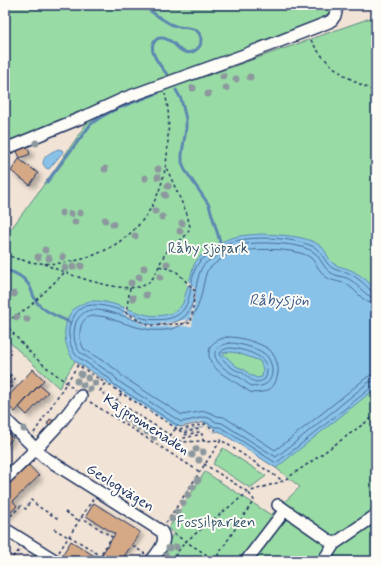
<svg xmlns="http://www.w3.org/2000/svg" width="381" height="566" font-family="Mynerve,sans-serif">
  <defs>
    <filter id="shadow"><feDropShadow dx="3.5" dy="3.5" stdDeviation="2" flood-color="#0004"/></filter>
  </defs>
  <rect width="100%" height="100%" fill="#f1e3d5"/>
  <filter id="ink" filterUnits="userSpaceOnUse"><feTurbulence type="fractalNoise" baseFrequency=".025" numOctaves="2"/><feDisplacementMap in="SourceGraphic" scale="8" xChannelSelector="R" yChannelSelector="G"/><feConvolveMatrix kernelMatrix="1 2 1 2 8 2 1 2 1" color-interpolation-filters="sRGB"/></filter>
  <g filter="url(#ink)">
    <path fill="#99dba5" stroke="#5a8582" d="M5 5H331L330 11 325 16 287 33 5 143Z
      M376 16V561H156L174 533 168 529 205 472 271 515 300 487 276 468 219 431 214 432 205 426 107 385 108 382 75 361 59 388 5 338V237L51 175 91 117 157 90 198 79Z
      M223 448 266 476 250 488 213 464Z"/>
    <path fill="#89c2e8" stroke="#5d87b1" fill-rule="evenodd" d="M58 149 62 150 63 152 49 169 46 168 43 164C43 155 52 152 58 149Z
      M261 234C279 235 306 235 321 246 327 251 328 262 336 265 339 267 344 267 348 269 359 273 370 282 376 291V388L276 468 219 431 214 432 205 426 180 432 107 385 108 382 75 361C68 354 64 340 65 330 66 322 69 313 75 308 80 305 86 301 92 301 111 300 129 311 148 315 160 317 177 315 183 303L194 265C197 258 203 254 210 249 215 246 220 242 226 240 237 235 250 235 261 234ZM230 352 238 353 260 361 263 369 262 377 257 378 250 375 245 370 236 366 222 353Z"/>
    <path fill="#f1e3d5" d="M188 281 196 290 192 326 148 327 124 314 125 307H128L127 312 149 325 190 319 194 291 186 283Z
      M108 383 176 427 202 421 217 431 213 432 204 426 184 431V433H180L106 386Z"/>
    <g fill="none" stroke-linecap="round" stroke-linejoin="round">
      <path stroke="#476a95" stroke-width="1" d="M376 293 372 292C365 284 356 276 346 272 342 271 338 271 334 269 325 265 323 252 314 247 294 237 250 235 228 243 220 246 206 255 200 261 186 277 197 310 171 318 164 320 155 320 147 319 127 315 86 290 73 318 70 323 68 329 69 335 70 343 72 352 78 357L110 379 113 384 180 427 205 422 215 427H220L276 463 296 448 372 387 376 386
        M376 298C367 298 359 286 352 281 346 276 336 277 330 272 323 267 321 259 315 253 304 244 276 243 262 243 252 243 239 244 229 248 223 251 219 254 214 258 209 260 205 263 202 267 192 287 199 316 172 323 164 325 154 326 145 323 129 319 109 309 92 310 85 310 79 316 76 322 75 326 74 330 74 334 74 340 76 349 81 353L113 375 118 381 181 422 205 417 209 418 216 422 222 423 276 457 293 444 369 382 376 381
        M376 304C364 304 358 292 349 286 342 281 333 282 326 277 319 271 316 263 311 258 298 247 248 248 232 253 225 256 212 265 207 271 201 288 202 312 185 323 163 337 139 328 117 321 110 318 100 315 93 316 77 317 78 340 84 349L117 370 123 377 182 415 205 411 211 413 217 416 224 417 275 450 290 439 366 378 371 375H376
        M227 337C238 336 261 343 270 350 275 356 279 365 278 373 276 383 273 390 262 392 258 393 254 393 250 392 245 389 240 385 235 382 224 376 204 364 210 348 213 341 220 339 227 337Z
        M230 343C239 343 261 349 267 356 274 365 275 383 261 386 258 387 255 387 252 386 247 384 244 380 239 377 237 375 234 375 231 373 216 364 204 348 230 343Z
        M229 348C238 348 256 353 262 359 268 364 268 373 265 379 262 381 259 382 256 382 251 381 247 376 243 373 240 371 237 371 234 369 229 366 221 359 220 353L223 350Z"/>
      <path stroke="#5d87b1" stroke-width="3" d="M143 5C150 11 165 22 173 25 183 30 199 24 201 39 201 42 201 45 199 47 196 51 190 54 185 52 178 51 175 42 168 40 165 38 160 37 157 39 144 49 162 67 168 76
        M176 90 181 99 186 119V129L183 147 182 155V162L185 170 209 205 221 245
        M47 182 91 124C110 109 135 102 158 93
        M5 270C14 272 24 277 29 285 33 292 33 299 39 305 47 313 59 317 69 322"/>
    </g>
    <path fill="#d5a986" stroke="#1b2f5e" filter="url(#shadow)" d="M27 146 30 154 20 158 16 149Z
      M19 159 38 173 30 185 11 171Z
      M33 369 44 380 15 412 5 403V400Z
      M7 375 12 380 9 383 12 385 5 392V377Z
      M39 385 48 392 27 415 19 407Z
      M50 419 54 421 51 427 47 424Z
      M5 431 13 438 5 447Z
      M29 465 39 476 13 501 17 506 5 518V488Z
      M94 503 140 532 121 561H67L61 557 71 541 99 559 115 534 86 516Z"/>
    <g fill="none" stroke-linecap="round" stroke-linejoin="round">
      <defs>
        <path id="minor" d="M5 149 81 118 125 98 244 55 329 22C336 18 337 12 336 5
          M5 419 44 457 161 531C169 541 157 553 151 561
          M5 479 36 449 60 423 81 396
          M278 505 334 544
          M5 529 56 561
          M246 561 285 510
          M323 561 334 544 376 515"/>
      </defs>
      <use href="#minor" stroke="#1b2f5e" stroke-width="14"/>
      <path stroke="#1b2f5e" stroke-width="1.5" stroke-dasharray="3 3" stroke-linecap="butt" d="M311 40C325 66 350 80 376 92
        M5 254C56 278 127 255 153 204 164 183 168 160 168 136 169 122 169 108 165 94
        M44 264C65 273 128 298 148 283 157 276 159 263 165 254 173 244 186 240 190 227L187 214 166 167
        M64 273 29 307 5 323C15 336 26 349 38 360 50 371 63 379 75 390
        M130 288 126 313 149 326 191 323 195 291 176 271 159 266
        M5 372 6 371 15 379 11 382 14 385 5 394
        M109 385 179 430 205 424 215 430
        M116 401 122 393
        M90 402 200 472
        M179 430 183 433 199 429V432L184 435V438L202 434 203 441
        M34 433 78 365 105 383 100 391 181 442 221 440
        M170 436 176 428
        M204 464 248 492 254 500 214 561
        M65 512 78 520
        M6 520 21 506 26 509 31 500 39 507 60 520
        M166 523 221 440 283 481
        M54 529 68 537
        M174 534 215 560
        M69 536 94 551 99 557 112 537 81 517
        M133 546 145 554
        M59 552 93 499
        M8 561 20 550
        M171 561 185 542 248 492 283 481 315 459 376 415"/>
      <use href="#minor" stroke="#fdfcf7" stroke-width="11"/>
    </g>
    <g fill="#8c989d">
      <circle cx="223" cy="76" r="3.5"/>
      <circle cx="250" cy="77" r="3.5"/>
      <circle cx="236" cy="79" r="3.5"/>
      <circle cx="193" cy="88" r="3.5"/>
      <circle cx="226" cy="88" r="3.5"/>
      <circle cx="208" cy="94" r="3.5"/>
      <circle cx="36" cy="143" r="3.5"/>
      <circle cx="105" cy="169" r="3.5"/>
      <circle cx="158" cy="169" r="3.5"/>
      <circle cx="158" cy="177" r="3.5"/>
      <circle cx="145" cy="178" r="3.5"/>
      <circle cx="168" cy="186" r="3.5"/>
      <circle cx="165" cy="195" r="3.5"/>
      <circle cx="155" cy="211" r="3.5"/>
      <circle cx="62" cy="213" r="3.5"/>
      <circle cx="80" cy="213" r="3.5"/>
      <circle cx="71" cy="214" r="3.5"/>
      <circle cx="162" cy="217" r="3.5"/>
      <circle cx="105" cy="220" r="3.5"/>
      <circle cx="75" cy="222" r="3.5"/>
      <circle cx="182" cy="223" r="3.5"/>
      <circle cx="113" cy="224" r="3.5"/>
      <circle cx="180" cy="231" r="3.5"/>
      <circle cx="135" cy="236" r="3.5"/>
      <circle cx="45" cy="250" r="3.5"/>
      <circle cx="38" cy="257" r="3.5"/>
      <circle cx="63" cy="257" r="3.5"/>
      <circle cx="49" cy="258" r="3.5"/>
      <circle cx="167" cy="264" r="3.5"/>
      <circle cx="81" cy="266" r="3.5"/>
      <circle cx="73" cy="267" r="3.5"/>
      <circle cx="65" cy="268" r="3.5"/>
      <circle cx="144" cy="268" r="3.5"/>
      <circle cx="139" cy="277" r="3.5"/>
      <circle cx="160" cy="277" r="3.5"/>
      <circle cx="131" cy="283" r="3.5"/>
      <circle cx="14" cy="294" r="3.5"/>
      <circle cx="146" cy="295" r="3.5"/>
      <circle cx="133" cy="298" r="3.5"/>
      <circle cx="17" cy="317" r="3.5"/>
      <circle cx="27" cy="319" r="3.5"/>
      <circle cx="81" cy="374" r="3.5"/>
      <circle cx="88" cy="378" r="3.5"/>
      <circle cx="77" cy="381" r="3.5"/>
      <circle cx="95" cy="383" r="3.5"/>
      <circle cx="83" cy="385" r="3.5"/>
      <circle cx="90" cy="389" r="3.5"/>
      <circle cx="127" cy="419" r="3.5"/>
      <circle cx="134" cy="424" r="3.5"/>
      <circle cx="140" cy="428" r="3.5"/>
      <circle cx="24" cy="429" r="3.5"/>
      <circle cx="147" cy="432" r="3.5"/>
      <circle cx="154" cy="437" r="3.5"/>
      <circle cx="196" cy="449" r="3.5"/>
      <circle cx="203" cy="452" r="3.5"/>
      <circle cx="192" cy="455" r="3.5"/>
      <circle cx="199" cy="460" r="3.5"/>
      <circle cx="198" cy="480" r="3.5"/>
      <circle cx="193" cy="487" r="3.5"/>
      <circle cx="188" cy="495" r="3.5"/>
      <circle cx="183" cy="503" r="3.5"/>
      <circle cx="177" cy="512" r="3.5"/>
      <circle cx="172" cy="519" r="3.5"/>
      <circle cx="176" cy="547" r="3.5"/>
      <circle cx="169" cy="548" r="3.5"/>
      <circle cx="166" cy="556" r="3.5"/>
    </g>
  </g>
  <g text-anchor="middle" dominant-baseline="central" stroke-width="4" stroke-linejoin="round" paint-order="stroke">
    <g font-size="15" fill="#3a5a70" stroke="#fdfcf7">
      <text x="208" y="249">Råby sjöpark</text>
      <text x="216" y="523">Fossilparken</text>
    </g>
    <g font-size="15" fill="#1b2f5e" stroke="#fdfcf7">
      <text transform="translate(146 425) rotate(33)">Kajpromenaden</text>
      <text transform="translate(120 488) rotate(32)">Geologvägen</text>
    </g>
    <g font-size="16" font-style="italic" fill="#3c5b87" stroke="#fdfcf7">
      <text x="279" y="300">Råbysjön</text>
    </g>
  </g>
  <rect width="381" height="566" fill="none" stroke="#fdfcf7" stroke-width="20"/>
  <rect x="10" y="10" width="361" height="546" fill="none" stroke="#1b2f5e" stroke-width="1.5" filter="url(#ink)"/>
</svg>
